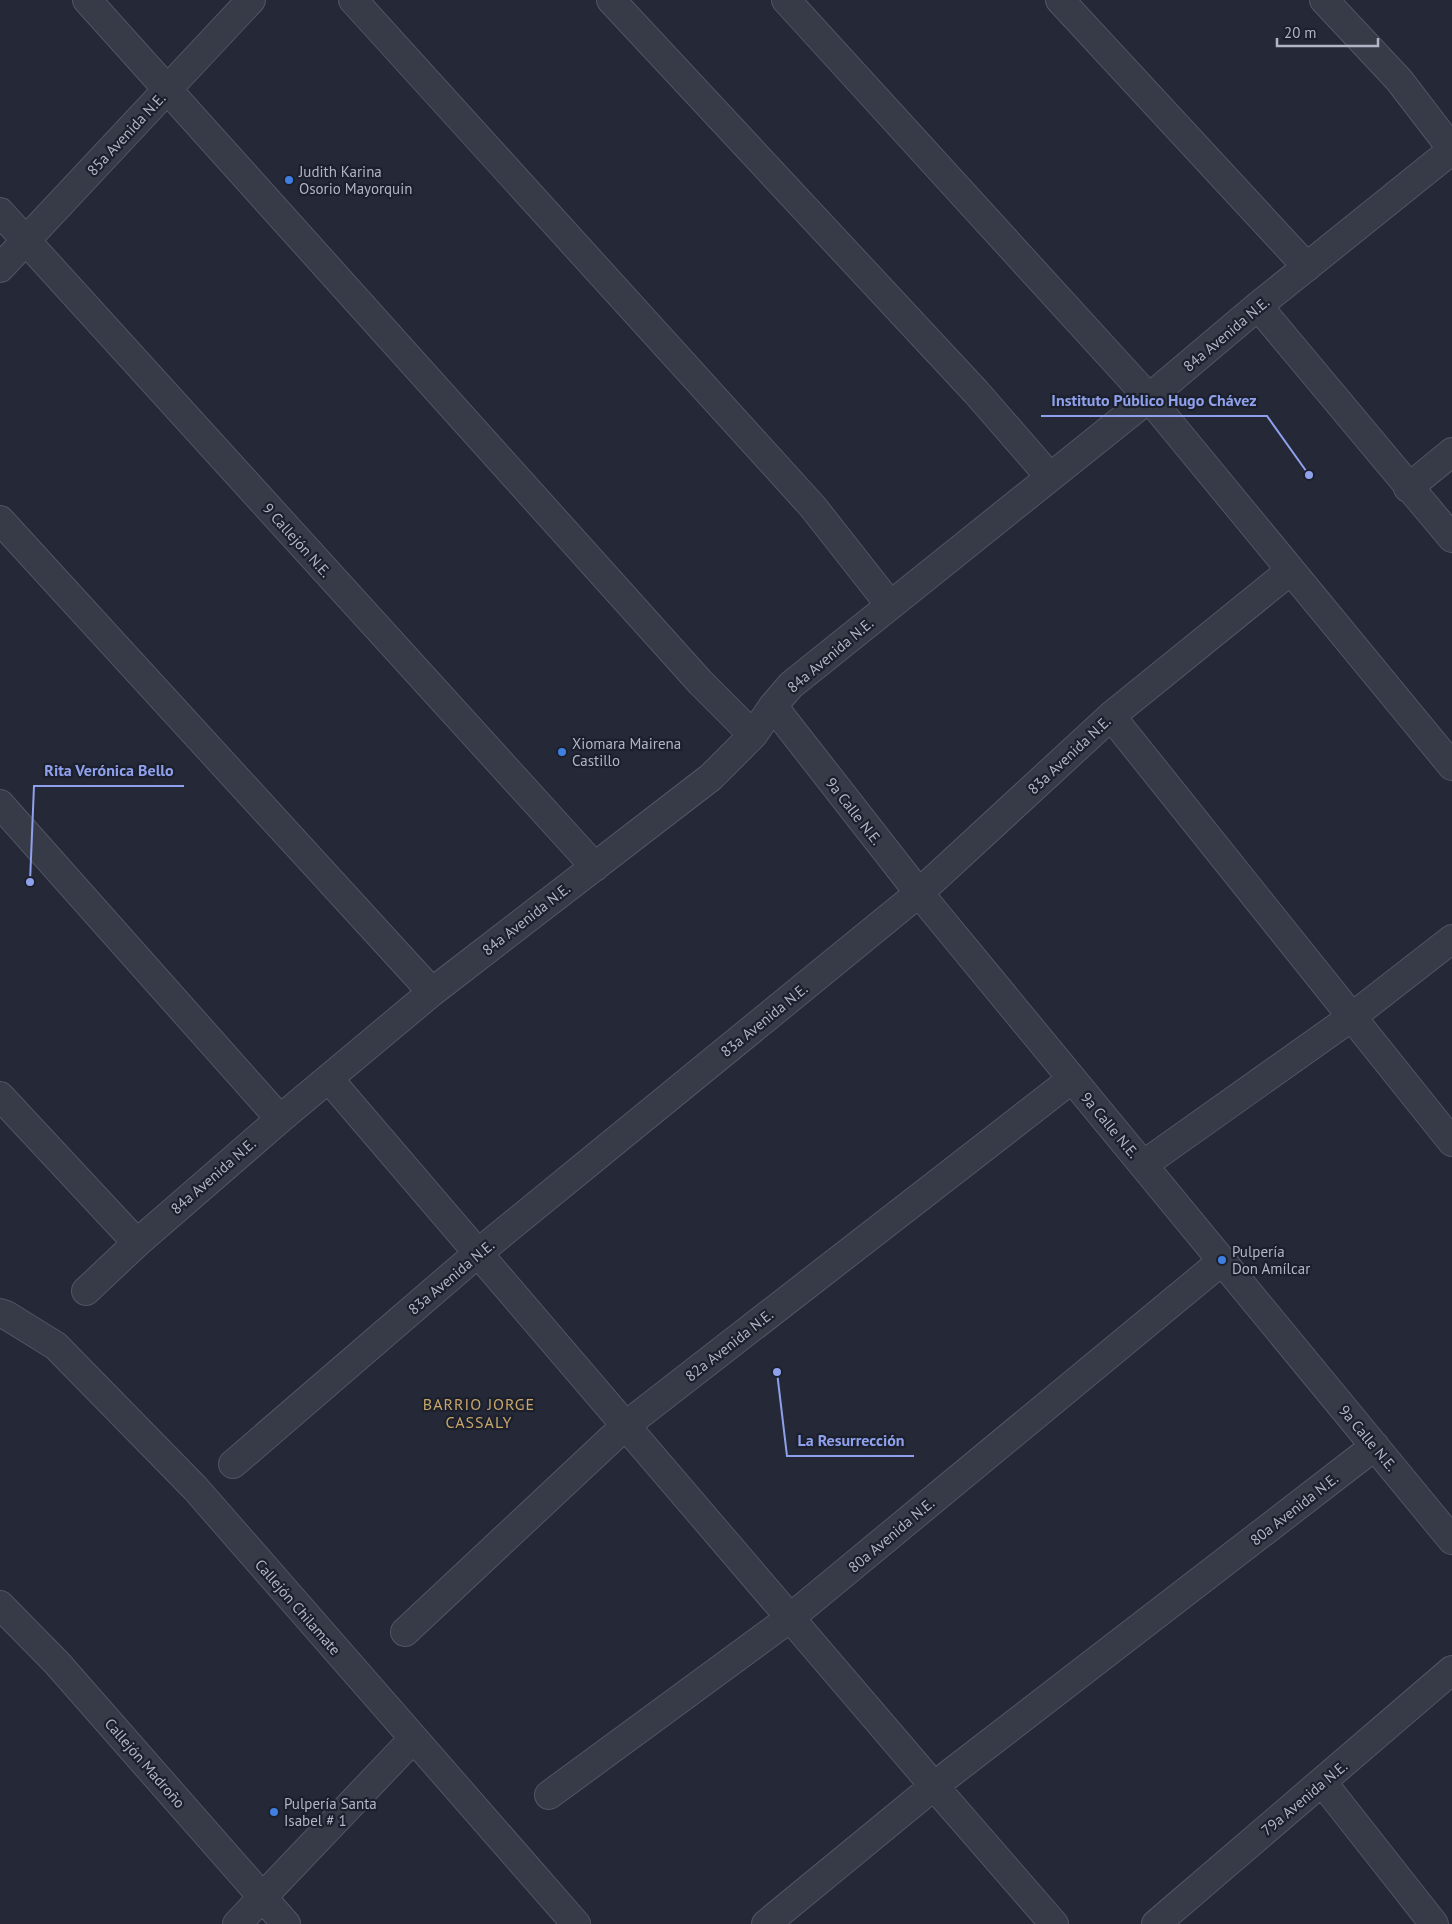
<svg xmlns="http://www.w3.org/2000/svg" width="1452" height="1924" font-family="'PT Sans',sans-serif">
  <rect width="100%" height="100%" fill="#242837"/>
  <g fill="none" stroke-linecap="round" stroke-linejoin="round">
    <defs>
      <path id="street" d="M87 0 700 682 753 735
        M353 0 813 507 890 605
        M611 0 976 392 1050 477
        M786 0 1149 398 1452 766
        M1060 0 1307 267
        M1324 0 1399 80 1452 149
        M0 212 595 867
        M0 268 251 0
        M1258 306 1452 538
        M1408 488 1452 452
        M0 520 432 992
        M773 706 919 893 1452 1540
        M1111 716 1452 1142
        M0 804 280 1119
        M329 1079 934 1786 1054 1924
        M0 1096 137 1243
        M1143 1165 1353 1016 1452 939
        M86 1291 137 1243 280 1119 432 992 711 777 753 735 773 706 791 685 1149 398 1258 306 1452 150
        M0 1313 6 1315 56 1346 196 1489 576 1924
        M233 1464 478 1253 919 893 1111 716 1290 571
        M0 1605 57 1663 286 1924
        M405 1632 625 1426 1072 1079
        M1323 1783 1434 1924
        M549 1795 790 1618 1222 1261
        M237 1924 413 1739
        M766 1924 934 1786 1375 1446
        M1156 1924 1452 1670"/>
    </defs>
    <use href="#street" stroke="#525563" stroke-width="30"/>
    <use href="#street" stroke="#373b48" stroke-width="28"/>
  </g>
  <g fill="#3f7fe0" stroke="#1c202d" stroke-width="2">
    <circle cx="289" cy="180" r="5"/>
    <circle cx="562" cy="752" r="5"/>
    <circle cx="1222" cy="1260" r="5"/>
    <circle cx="274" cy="1812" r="5"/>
  </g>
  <g text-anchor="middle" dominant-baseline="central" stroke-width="4.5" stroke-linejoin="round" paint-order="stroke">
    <g font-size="15" fill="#b2b5c4" stroke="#1c202d">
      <text transform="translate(126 134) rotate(-47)">85a Avenida N.E.</text>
      <text transform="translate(1226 334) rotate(-40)">84a Avenida N.E.</text>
      <text transform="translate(297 540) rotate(48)">9 Callejón N.E.</text>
      <text transform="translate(830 655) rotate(-40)">84a Avenida N.E.</text>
      <text transform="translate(1069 755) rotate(-43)">83a Avenida N.E.</text>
      <text transform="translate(854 811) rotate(52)">9a Calle N.E.</text>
      <text transform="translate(526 919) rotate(-38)">84a Avenida N.E.</text>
      <text transform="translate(764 1020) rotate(-39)">83a Avenida N.E.</text>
      <text transform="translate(1110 1125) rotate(50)">9a Calle N.E.</text>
      <text transform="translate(213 1176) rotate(-41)">84a Avenida N.E.</text>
      <text transform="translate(451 1277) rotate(-40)">83a Avenida N.E.</text>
      <text transform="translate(729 1345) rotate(-38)">82a Avenida N.E.</text>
      <text transform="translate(1368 1438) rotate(50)">9a Calle N.E.</text>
      <text transform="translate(1294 1509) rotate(-38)">80a Avenida N.E.</text>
      <text transform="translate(891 1535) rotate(-40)">80a Avenida N.E.</text>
      <text transform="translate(298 1607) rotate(49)">Callejón Chilamate</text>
      <text transform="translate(145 1763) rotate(49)">Callejón Madroño</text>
      <text transform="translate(1304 1798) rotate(-40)">79a Avenida N.E.</text>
    </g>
    <g font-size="15" fill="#b2b5c4" stroke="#1c202d" text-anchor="start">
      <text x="299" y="171">Judith Karina<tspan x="299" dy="17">Osorio Mayorquin</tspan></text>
      <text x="572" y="743">Xiomara Mairena<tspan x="572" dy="17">Castillo</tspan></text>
      <text x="1232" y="1251">Pulpería<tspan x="1232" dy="17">Don Amílcar</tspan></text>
      <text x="284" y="1803">Pulpería Santa<tspan x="284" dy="17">Isabel # 1</tspan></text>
    </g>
    <g font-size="16" letter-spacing="1" fill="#c8a669" stroke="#1c202d">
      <text x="479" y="1404">BARRIO JORGE<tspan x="479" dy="18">CASSALY</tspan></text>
    </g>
  </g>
  <path fill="none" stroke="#8fa0ec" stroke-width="2" d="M1309 475L1267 416H1041M30 882L34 786H184M777 1372L787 1456H914"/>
  <g fill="#8fa0ec" stroke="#1c202d" stroke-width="2">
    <circle cx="1309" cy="475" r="5"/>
    <circle cx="30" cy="882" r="5"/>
    <circle cx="777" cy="1372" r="5"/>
  </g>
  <g font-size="16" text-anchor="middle" font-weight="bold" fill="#8fa0ec" stroke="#1c202d" stroke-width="4.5" stroke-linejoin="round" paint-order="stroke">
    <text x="1154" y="406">Instituto Público Hugo Chávez</text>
    <text x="109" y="776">Rita Verónica Bello</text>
    <text x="851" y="1446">La Resurrección</text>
  </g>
  <path d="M1277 38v8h101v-8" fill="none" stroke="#b2b5c4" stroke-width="2.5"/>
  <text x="1284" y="38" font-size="15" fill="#b2b5c4" stroke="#1c202d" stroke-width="4" paint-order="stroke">20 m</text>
</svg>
